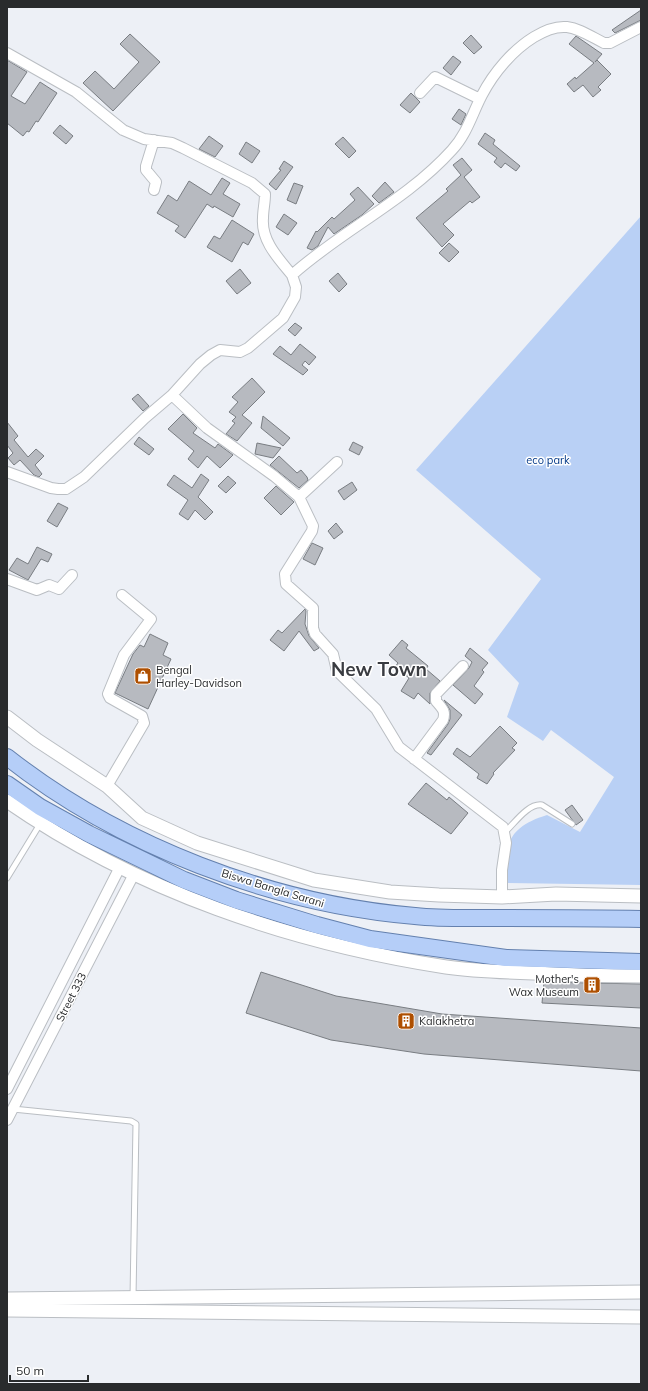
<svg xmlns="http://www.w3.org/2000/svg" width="648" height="1391" font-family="Mulish,sans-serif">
  <rect width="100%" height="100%" fill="#edf0f6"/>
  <path fill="#b9d0f5" d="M641 216V885L507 883C503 845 508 827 547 815L580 832 614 777 551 730 543 741 507 717 519 683 488 650 541 579 416 470Z"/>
  <path fill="#b7bac0" stroke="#797d82" d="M641 10V20L615 33 612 30Z
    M130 34 160 62 113 111 83 83 95 71 114 89 139 62 120 44Z
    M471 35 482 47 474 54 463 43Z
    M576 36 602 54 595 62 597 60 611 74 598 87 601 90 593 97 583 85 574 92 567 84 575 77 576 79 594 63 569 44Z
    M453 56 461 62 451 75 443 68Z
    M7 60 27 72 11 96 25 104 40 82 57 93 38 122 36 121 29 132 27 131 23 136 7 123Z
    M411 93 420 102 410 113 400 105Z
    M459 109 466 114 461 125 452 119Z
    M60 125 73 136 66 144 53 133Z
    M485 133 495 140 493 144 520 166 516 171 505 163 501 168 494 162 497 158 478 144Z
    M209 136 223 146 215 157 199 149Z
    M343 137 356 151 349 158 335 144Z
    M246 142 260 151 252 163 239 154Z
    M462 158 472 170 464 177 480 197 472 203 470 201 443 224 454 235 442 247 416 218 448 191 446 189 461 175 453 165Z
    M284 161 293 167 276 190 269 184 281 170 279 169Z
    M222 178 230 183 223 194 240 204 233 217 214 206 213 208 207 204 185 238 175 231 179 226 157 213 168 195 177 201 189 181 211 195Z
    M385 182 394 192 379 203 372 196Z
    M294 183 303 186 296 204 287 200Z
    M358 187 374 204 362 215 334 234 328 227 318 246 312 250 307 248 316 231 317 232 332 217 334 219 355 200 350 194Z
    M284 214 297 223 288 235 276 227Z
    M232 220 254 234 248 245 243 242 232 262 207 247 214 236 220 239Z
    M449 243 459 252 449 262 439 253Z
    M240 269 251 283 237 294 226 281Z
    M338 273 347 284 339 292 329 281Z
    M295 323 302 328 295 336 288 330Z
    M300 344 316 357 309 365 305 361 302 365 308 370 303 375 273 354 280 346 291 355Z
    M252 378 265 392 242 415 252 423 237 441 226 434 235 423 232 421 236 417 229 412 238 402 232 397Z
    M138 394 149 406 143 411 132 399Z
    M183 414 197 428 193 433 215 448 218 444 233 455 220 468 207 456 198 468 188 459 194 451 168 429Z
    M263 416 290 438 283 446 261 428Z
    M7 422 18 436 14 440 28 457 36 449 44 456 35 465 42 474 39 477 34 475 20 460 14 465 8 458 13 453 7 445Z
    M139 437 154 449 149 455 134 444Z
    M353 442 363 447 359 455 349 450Z
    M257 443 281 448 273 458 255 454Z
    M279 456 297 473 301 470 307 477 308 480 299 488 270 465Z
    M201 474 209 480 198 497 213 512 205 520 195 510 188 520 179 514 188 500 167 485 174 475 192 488Z
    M228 476 236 483 226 493 218 486Z
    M352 482 357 490 344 500 338 491Z
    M276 486 294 502 281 515 264 498Z
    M58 503 68 508 57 527 47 521Z
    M336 523 343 532 334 539 328 531Z
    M312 543 323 548 315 565 303 559Z
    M37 547 52 554 48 562 41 559 28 580 9 570 17 558 28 564Z
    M305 609 306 611 305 624 309 636 319 648 314 651 299 631 284 651 270 640 278 630 282 633Z
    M150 634 168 643 163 655 171 659 148 709 115 693 133 654 140 645 144 647Z
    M402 640 408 645 406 648 428 666 426 669 440 681 430 693V704L418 693 414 699 401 691 409 678 395 667 398 663 389 655Z
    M470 648 488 663 482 670 484 672 474 686 483 694 475 704 453 685 469 668 472 662 465 656Z
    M444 700 462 715 431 755 427 753 448 724 450 719V710Z
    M500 726 517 743 512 748 515 750 493 773 494 774 487 784 477 778 479 774 453 754 457 748 470 757Z
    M426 783 447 800 449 797 468 813 451 834 408 804Z
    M572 805 583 820 576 825 565 810Z
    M261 972 336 996 442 1014 641 1028V1071L424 1054 331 1040 246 1013Z
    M544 982 641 984V1008L542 1003Z"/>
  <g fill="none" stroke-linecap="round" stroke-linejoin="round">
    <defs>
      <path id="service" d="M505 832C514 824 528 803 542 805L572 824
        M7 878 40 824
        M13 1109 131 1121 136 1124 133 1297"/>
      <path id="minor" d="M7 53 76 92 123 130 144 139 172 143 183 148 252 183 265 194C265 203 263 210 263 218 261 241 279 259 292 275
        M420 93 435 77 480 99
        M154 190 156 182 146 170V166L154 140
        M172 395 207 428 274 476 299 497 313 526 312 531 285 574 286 584 313 608V628L315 634 333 654 337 671 376 709 399 747 503 827 506 843 502 870V897
        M7 472 51 488 58 489H66L84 477 145 418 172 395 200 364 211 355 220 350 240 352 248 348 283 318 295 297 296 287 292 275C342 230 406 201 452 150 467 134 472 114 482 95 494 72 513 50 534 37 565 18 577 29 604 43H610L641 27
        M299 497 337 462
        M7 579 37 590 49 585 59 589 72 575
        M414 759 443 720C446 711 442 708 436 701V694L463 666
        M107 786 144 723 142 716 110 698 108 694 124 655 151 619 122 595
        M7 1089 120 867
        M7 1120 134 874"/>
      <path id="tertiary" d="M7 717 37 740 107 786 142 818 197 843 314 880 390 892 439 895 502 897 556 894 641 896
        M7 801C137 891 291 943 446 967 475 971 505 972 534 973 569 975 605 976 641 976
        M7 1299 641 1292
        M7 1310 641 1317"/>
      <path id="primary" d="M7 757C120 846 272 904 415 916 442 919 470 918 496 918 545 918 593 918 641 919
        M7 784 40 807 89 834 184 880 236 900 317 925 370 939 506 958 641 962"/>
    </defs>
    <use href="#service" stroke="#babec3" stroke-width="7"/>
    <use href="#minor" stroke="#babec3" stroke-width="12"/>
    <use href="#tertiary" stroke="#babec3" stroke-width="15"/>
    <use href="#primary" stroke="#6480ae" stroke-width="18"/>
    <use href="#service" stroke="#fff" stroke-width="5"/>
    <use href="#minor" stroke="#fff" stroke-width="10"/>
    <use href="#tertiary" stroke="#fff" stroke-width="13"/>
    <use href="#primary" stroke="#b5cef8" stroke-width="16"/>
  </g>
  <defs>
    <symbol id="shop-square" viewBox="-11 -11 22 22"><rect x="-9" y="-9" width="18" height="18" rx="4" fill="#ae4f00" stroke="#fff"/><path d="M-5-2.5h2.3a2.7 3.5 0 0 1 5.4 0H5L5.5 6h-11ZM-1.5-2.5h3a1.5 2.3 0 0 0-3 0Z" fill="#fff"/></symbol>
    <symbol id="building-square" viewBox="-11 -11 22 22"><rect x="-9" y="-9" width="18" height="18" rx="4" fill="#ae4f00" stroke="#fff"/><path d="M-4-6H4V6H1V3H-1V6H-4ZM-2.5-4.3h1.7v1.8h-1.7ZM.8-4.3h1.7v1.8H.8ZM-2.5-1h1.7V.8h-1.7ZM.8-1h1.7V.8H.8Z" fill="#fff"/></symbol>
  </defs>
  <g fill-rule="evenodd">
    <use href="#shop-square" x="133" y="666" width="20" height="20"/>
    <use href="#building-square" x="582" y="975" width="20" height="20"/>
    <use href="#building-square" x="396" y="1011" width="20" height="20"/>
  </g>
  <g text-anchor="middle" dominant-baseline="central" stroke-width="3" stroke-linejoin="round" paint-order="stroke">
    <g font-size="11" fill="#013787" stroke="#fff">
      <text x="548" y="460">eco park</text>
    </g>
    <g font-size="11" fill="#292b2d" stroke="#fff" text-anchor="start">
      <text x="156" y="670">Bengal<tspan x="156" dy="13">Harley-Davidson</tspan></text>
      <text x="579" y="979" text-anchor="end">Mother's<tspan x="579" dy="13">Wax Museum</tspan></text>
      <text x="419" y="1021">Kalakhetra</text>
    </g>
    <g font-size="11" fill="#292b2d" stroke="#fff">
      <text transform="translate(273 888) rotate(17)">Biswa Bangla Sarani</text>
      <text transform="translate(71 997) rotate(-63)">Street 333</text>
    </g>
    <g font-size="19" font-weight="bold" fill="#3a3c41" stroke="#fff">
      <text x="379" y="669">New Town</text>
    </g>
  </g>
  <rect width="648" height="1391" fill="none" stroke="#292b2d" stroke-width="16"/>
  <path d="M10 1375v6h78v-6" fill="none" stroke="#292b2d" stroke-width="2"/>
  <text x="16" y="1375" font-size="12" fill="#292b2d" stroke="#ffffff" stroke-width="3" paint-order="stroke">50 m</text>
</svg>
